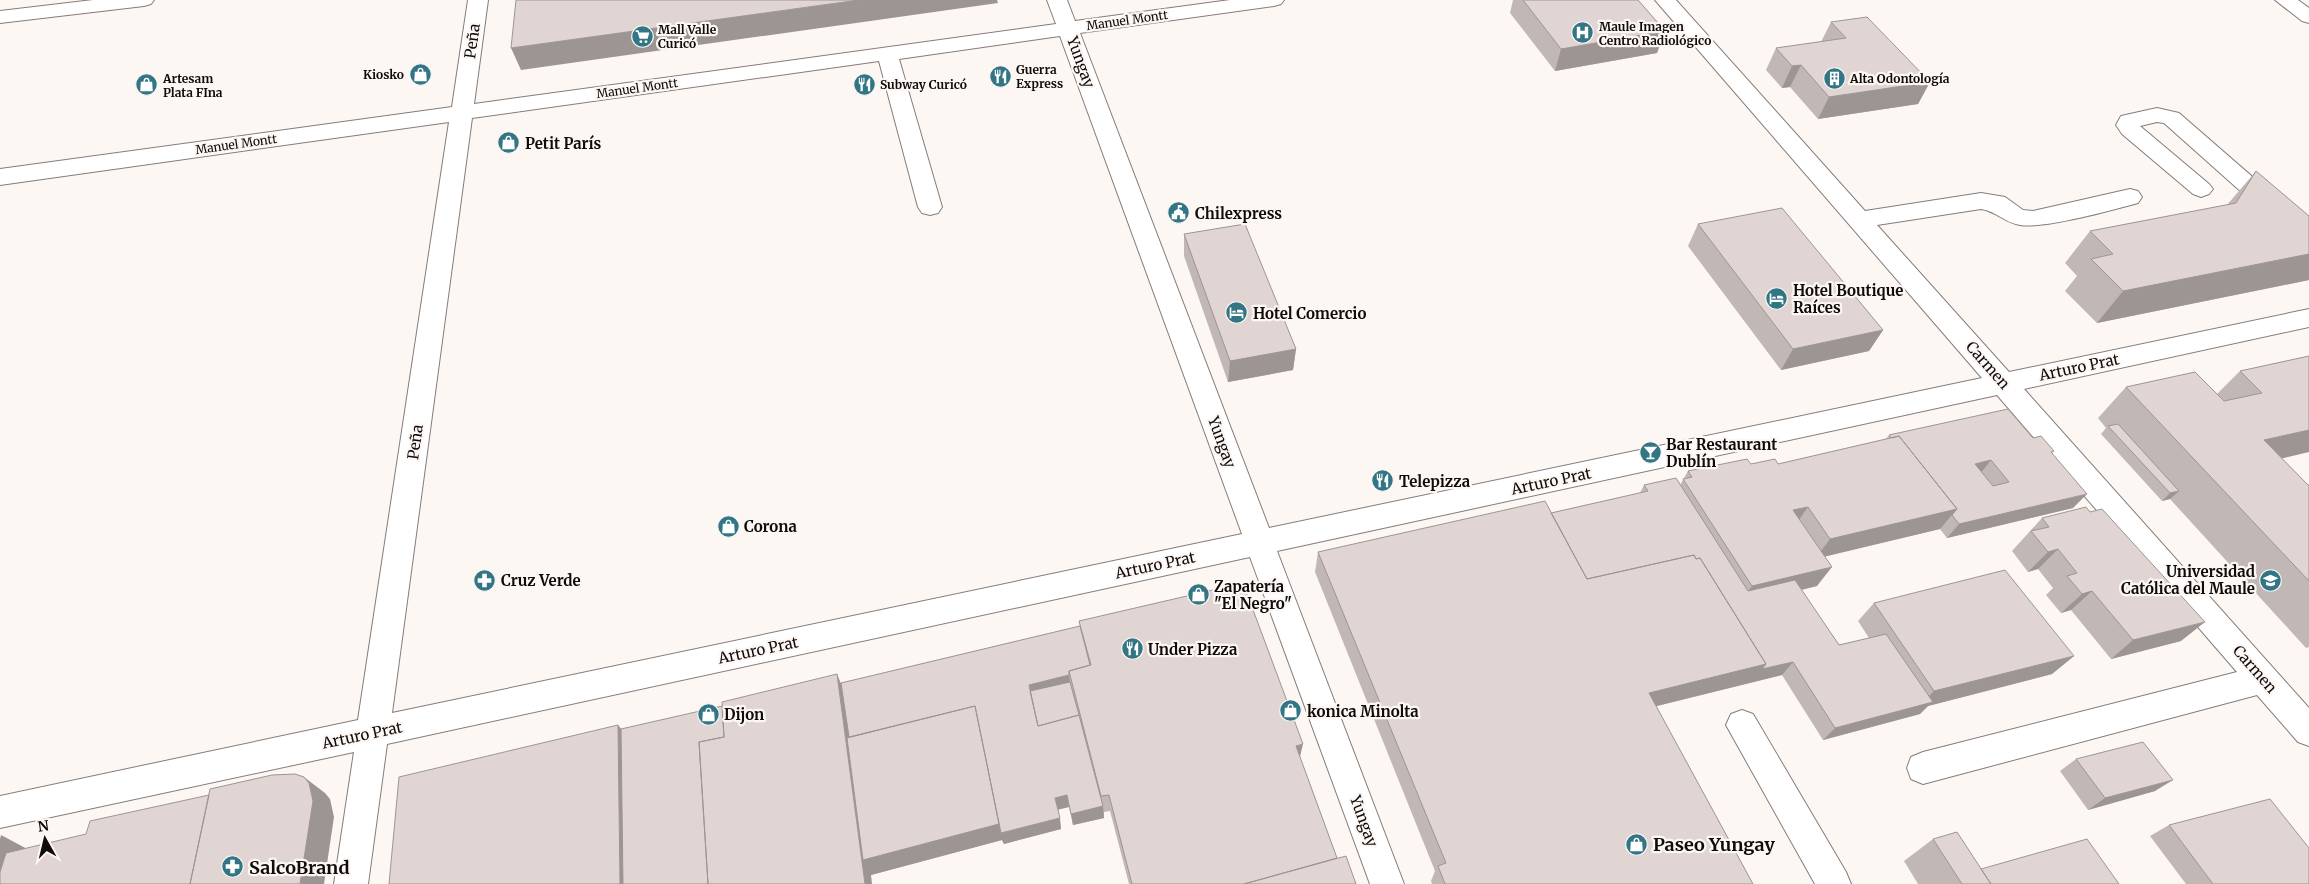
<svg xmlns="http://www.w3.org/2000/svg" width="2309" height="884" font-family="Merriweather,serif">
  <rect width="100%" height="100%" fill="#fdf7f4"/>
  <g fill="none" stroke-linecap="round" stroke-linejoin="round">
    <defs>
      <path id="minor" d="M93 0H154L151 4 144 6 0 23V11Z
        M468 0H488L474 104 1056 24 1047 0H1067L1075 21 1230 0H1284L1281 4 1274 6 1080 33 1269 528 1982 378 1655 0H1676L1865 211 1981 193 2005 197 2023 210 2033 211 2130 189 2138 191 2142 197 2138 203C2111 210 2045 229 2020 225 2005 223 1996 211 1981 209L1877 225 2009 372 2309 309V327L2024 389 2309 708V746L2298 742 2257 695 1923 784 1911 779 1907 768 1911 757 1923 752 2237 672 1997 395 1277 551 1404 884H1370L1250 557 387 744 368 884H334L354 752 0 828V796L358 720 449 122 0 185V169L452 107ZM1060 36 1242 534 392 713 472 118 879 61 918 207 922 213 930 215 938 213 942 207 899 59Z
        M2275 0H2298L2309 8V23L2302 21Z
        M2157 108 2179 113 2308 225 2309 257 2300 255 2292 237 2164 123 2157 122 2140 126 2209 184 2213 189 2209 194 2201 197 2193 194 2122 134 2116 125 2121 116Z
        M1742 710 1753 714 1846 872 1851 884H1815L1726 725 1731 714Z"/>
    </defs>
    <use href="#minor" stroke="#857c78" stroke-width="2"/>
    <use href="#minor" fill="#fff" fill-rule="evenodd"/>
  </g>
  <path fill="#c1b7b5" d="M1513 0H1638L1665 31 1657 53 1555 71 1510 13Z
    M1831 22 1930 82 1918 104 1818 119 1790 87 1782 88 1766 70 1776 48 1821 42Z
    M2256 171 2309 216V280L2097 323 2065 291 2077 276 2065 263 2090 231 2227 205Z
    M1698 224 1883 330 1869 351 1781 370 1688 246Z
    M1184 234 1296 349 1293 370 1228 382 1184 256Z
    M2309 356 2282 459 2308 485H2309V647L2306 648 2170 499 2162 501 2101 434 2106 428 2098 418 2126 387 2217 394 2240 371Z
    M1889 435 2033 438 2054 451 2052 453 2073 508 1947 538 1940 529 1825 556 1817 586 1801 590 1839 645 1869 638 1858 621 1874 603 2074 656 2052 674 1928 706 1920 714 1823 740 1782 675 1656 706 1753 884H1432L1431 881 1435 871 1315 572 1318 552 1551 513 1640 493 1644 485H1680L1688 471 1751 464H1778L1886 439Z
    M2042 518 2181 641 2111 659 2071 610 2061 613 2046 595 2053 588 2038 569 2028 572 2012 551Z
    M1079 621 1300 757 1337 858 1356 884H1129L1110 811 1104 812V818L1073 825 1069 807 1058 809 1061 829 1004 844 1002 840 871 875 389 884 618 725 621 729 841 683 1080 626Z
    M2076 759 2155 791 2088 810 2060 771Z
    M2169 825 2309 884H2186L2150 836Z
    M1933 839 1981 869 2119 884H1918L1904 861Z"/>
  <path fill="#9d9593" d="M859 0H997L998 3 521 70 511 48Z
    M1665 31 1657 53 1555 71 1561 49Z
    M1801 65 1790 87 1782 88 1792 66Z
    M1930 82 1918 104 1818 119 1829 97Z
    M2309 254V280L2097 323 2123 291Z
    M1883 330 1869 351 1781 370 1793 349Z
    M1296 349 1293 370 1228 382 1230 361Z
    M2309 430V452L2243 468 2264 440Z
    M1991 460 1979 475 1975 464Z
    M2179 491 2170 499 2162 501 2170 493Z
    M2087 494 2073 508 1947 538 1959 524Z
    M1808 507 1794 527 1793 510Z
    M1957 509 1940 529 1815 559 1830 539Z
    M2058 549 2038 569 2028 572 2048 552Z
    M1832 567 1817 586 1738 605 1752 586Z
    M2092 591 2071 610 2061 613 2082 594Z
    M2205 622 2181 641 2111 659 2133 640Z
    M2074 656 2052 674 1928 706 1920 714 1823 740 1835 728 1920 705 1934 691Z
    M1793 662 1782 675 1637 711 1649 693 1766 664Z
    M837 674 846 696 1060 818 1061 829 1004 844 1002 840 871 875 872 884H865Z
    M1069 675 1071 688 1031 698 1029 685Z
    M618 725 634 746 637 884H620Z
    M1303 744 1299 761 1296 746Z
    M304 777 325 793 330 799 334 817 324 884H300Z
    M2173 780 2155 791 2088 810 2105 798Z
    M1067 795 1069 807 1057 810 1055 798Z
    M1103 806 1104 818 1073 825 1071 814Z
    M1 835 31 851 0 884V839Z"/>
  <path fill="#e0d5d2" stroke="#9d9593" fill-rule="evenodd" d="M516 0H859L511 48Z
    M1523 0H1638L1665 31 1561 49Z
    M1867 17 1930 82 1829 97 1801 65 1792 66 1776 48 1846 38 1831 22Z
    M2256 171 2309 216V254L2123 291 2091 259 2113 254 2090 231 2236 203Z
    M1782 208 1883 330 1793 349 1698 224Z
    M1245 224 1296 349 1230 361 1184 234Z
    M2309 356V430L2264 440 2308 485H2309V581L2126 387 2195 372 2224 401 2262 393 2240 371Z
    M2008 409 2033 438 2041 436 2054 451 2051 452 2087 494 1959 524 1952 515 1957 509 1899 436 1892 438 1889 435ZM1991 460 2009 482 1993 486 1975 464Z
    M2118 424 2179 491 2170 493 2108 426Z
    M1899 436 1957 509 1830 539 1808 507 1793 510 1832 567 1752 586 1683 479 1692 477 1688 471 1747 459 1751 464 1775 459 1778 464Z
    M1676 478 1748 591 1795 580 1839 645 1886 634 1933 702 1835 728 1793 662 1762 669 1766 664 1700 558 1696 559 1694 555 1587 579 1551 513 1648 491 1644 485Z
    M1545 501 1587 579 1694 555 1696 559 1700 558 1766 664 1649 693 1753 884H1445L1438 866 1446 863 1318 552Z
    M2086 507 2090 512 2102 509 2205 622 2133 640 2092 591 2082 594 2067 576 2077 573 2058 549 2048 552 2031 531 2049 527 2042 518Z
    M2005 570 2074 656 1934 691 1874 603Z
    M1243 583 1303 744 1296 746 1337 858 1244 884H1132L1109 795 1101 796 1069 671 1091 665 1079 621Z
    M1080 626 1090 665 1069 671V675L1029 685 1038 726 1079 715 1103 806 1071 814 1067 795 1055 798 1060 818 1001 833 975 706 849 737 841 683Z
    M837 674 865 884H708L699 742 724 737 722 702Z
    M1070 682 1079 715 1038 726 1030 691Z
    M722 706 724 737 699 742 708 884H623L621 729Z
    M975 706 999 824 863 860 847 738Z
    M618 725 620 884H389L399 777Z
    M2143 742 2173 780 2105 798 2076 759Z
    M295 774 304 777 309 783 313 801 300 884H190L210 789 272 775Z
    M209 795 190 884H0V872L6 853 86 834 90 821Z
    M2270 799 2309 848V884H2213L2169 825Z
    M1957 832 1991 884H1962L1933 839Z
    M2087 839 2119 884H1991L1981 869Z
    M1346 856 1356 884H1244Z"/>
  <defs>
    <symbol id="hospital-disc" viewBox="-11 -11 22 22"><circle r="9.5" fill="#327686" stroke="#fdf7f4"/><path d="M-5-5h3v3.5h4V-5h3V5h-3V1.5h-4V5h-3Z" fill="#fff"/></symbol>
    <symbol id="supermarket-disc" viewBox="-11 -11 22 22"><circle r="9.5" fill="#327686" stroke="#fdf7f4"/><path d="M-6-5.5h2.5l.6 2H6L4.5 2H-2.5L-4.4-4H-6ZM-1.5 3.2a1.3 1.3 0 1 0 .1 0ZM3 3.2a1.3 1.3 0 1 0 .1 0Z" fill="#fff"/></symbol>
    <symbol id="shop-disc" viewBox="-11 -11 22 22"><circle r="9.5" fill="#327686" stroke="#fdf7f4"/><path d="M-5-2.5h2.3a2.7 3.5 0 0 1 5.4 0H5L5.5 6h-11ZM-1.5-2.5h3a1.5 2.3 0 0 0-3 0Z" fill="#fff"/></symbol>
    <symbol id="restaurant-disc" viewBox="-11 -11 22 22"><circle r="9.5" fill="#327686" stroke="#fdf7f4"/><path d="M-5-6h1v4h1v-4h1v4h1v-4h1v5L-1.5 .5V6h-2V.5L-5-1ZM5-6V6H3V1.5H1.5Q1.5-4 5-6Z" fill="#fff"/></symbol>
    <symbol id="building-disc" viewBox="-11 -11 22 22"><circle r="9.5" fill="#327686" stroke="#fdf7f4"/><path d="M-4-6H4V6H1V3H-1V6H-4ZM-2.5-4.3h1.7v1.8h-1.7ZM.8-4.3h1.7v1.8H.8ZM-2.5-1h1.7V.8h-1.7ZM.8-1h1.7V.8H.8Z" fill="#fff"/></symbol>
    <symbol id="civic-disc" viewBox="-11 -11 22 22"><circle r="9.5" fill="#327686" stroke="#fdf7f4"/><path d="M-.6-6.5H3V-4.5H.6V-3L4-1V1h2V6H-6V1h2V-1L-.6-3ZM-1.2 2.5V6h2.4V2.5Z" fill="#fff"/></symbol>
    <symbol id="hotel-disc" viewBox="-11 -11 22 22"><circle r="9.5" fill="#327686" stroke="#fdf7f4"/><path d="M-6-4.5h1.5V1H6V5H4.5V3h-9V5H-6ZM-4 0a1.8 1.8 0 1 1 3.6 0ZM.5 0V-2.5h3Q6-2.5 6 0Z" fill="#fff"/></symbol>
    <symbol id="bar-disc" viewBox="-11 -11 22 22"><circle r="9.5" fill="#327686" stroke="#fdf7f4"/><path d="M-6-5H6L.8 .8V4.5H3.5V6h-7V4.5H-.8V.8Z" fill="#fff"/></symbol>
    <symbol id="pharmacy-disc" viewBox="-11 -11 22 22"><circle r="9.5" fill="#327686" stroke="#fdf7f4"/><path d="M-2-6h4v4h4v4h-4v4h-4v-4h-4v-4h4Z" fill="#fff"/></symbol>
    <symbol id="university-disc" viewBox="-11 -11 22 22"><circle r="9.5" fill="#327686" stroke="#fdf7f4"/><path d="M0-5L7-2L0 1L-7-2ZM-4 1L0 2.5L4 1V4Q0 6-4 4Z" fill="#fff"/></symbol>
  </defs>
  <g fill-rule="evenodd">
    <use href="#hospital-disc" x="1570" y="20" width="25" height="25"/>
    <use href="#supermarket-disc" x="630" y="24" width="25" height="25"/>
    <use href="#shop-disc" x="408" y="62" width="25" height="25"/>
    <use href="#restaurant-disc" x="988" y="64" width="25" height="25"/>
    <use href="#building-disc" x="1822" y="66" width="25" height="25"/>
    <use href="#restaurant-disc" x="852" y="72" width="25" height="25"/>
    <use href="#shop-disc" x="134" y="72" width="25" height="25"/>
    <use href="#shop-disc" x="496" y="130" width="25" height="25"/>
    <use href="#civic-disc" x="1166" y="200" width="25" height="25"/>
    <use href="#hotel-disc" x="1764" y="286" width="25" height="25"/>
    <use href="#hotel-disc" x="1224" y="300" width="25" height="25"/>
    <use href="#bar-disc" x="1638" y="440" width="25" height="25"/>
    <use href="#restaurant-disc" x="1370" y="468" width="25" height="25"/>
    <use href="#shop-disc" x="716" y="514" width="25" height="25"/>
    <use href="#pharmacy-disc" x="472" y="568" width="25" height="25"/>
    <use href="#university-disc" x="2258" y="568" width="25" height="25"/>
    <use href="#shop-disc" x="1186" y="582" width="25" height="25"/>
    <use href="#restaurant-disc" x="1120" y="636" width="25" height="25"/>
    <use href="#shop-disc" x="1278" y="698" width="25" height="25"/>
    <use href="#shop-disc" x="696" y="702" width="25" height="25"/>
    <use href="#shop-disc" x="1624" y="832" width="25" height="25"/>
    <use href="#pharmacy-disc" x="220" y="854" width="25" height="25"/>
  </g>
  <g text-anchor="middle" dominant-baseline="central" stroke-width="4.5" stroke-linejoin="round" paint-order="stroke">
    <g font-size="12" fill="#0e0b0a" stroke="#fdf7f4">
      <text transform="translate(1127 20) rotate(-8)">Manuel Montt</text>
      <text transform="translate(637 88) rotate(-8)">Manuel Montt</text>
      <text transform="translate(236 144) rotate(-8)">Manuel Montt</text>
    </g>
    <g font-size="12" font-weight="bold" fill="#0e0b0a" stroke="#fdf7f4" text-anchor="start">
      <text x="1599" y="26">Maule Imagen<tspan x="1599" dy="14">Centro Radiológico</tspan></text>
      <text x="658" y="29">Mall Valle<tspan x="658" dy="14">Curicó</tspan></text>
      <text x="1016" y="69">Guerra<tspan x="1016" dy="14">Express</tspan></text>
      <text x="404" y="74" text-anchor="end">Kiosko</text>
      <text x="163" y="78">Artesam<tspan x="163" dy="14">Plata FIna</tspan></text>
      <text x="1850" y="78">Alta Odontología</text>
      <text x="880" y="84">Subway Curicó</text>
    </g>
    <g font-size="15" fill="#0e0b0a" stroke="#fdf7f4">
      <text transform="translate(472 41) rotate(-82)">Peña</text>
      <text transform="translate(1081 62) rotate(70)">Yungay</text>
      <text transform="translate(1988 365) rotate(49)">Carmen</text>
      <text transform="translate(2079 367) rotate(-12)">Arturo Prat</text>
      <text transform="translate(415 442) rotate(-82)">Peña</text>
      <text transform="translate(1222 442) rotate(70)">Yungay</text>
      <text transform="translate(1551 481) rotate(-12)">Arturo Prat</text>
      <text transform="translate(1155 565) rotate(-12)">Arturo Prat</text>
      <text transform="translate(758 650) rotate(-12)">Arturo Prat</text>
      <text transform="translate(2255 669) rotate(49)">Carmen</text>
      <text transform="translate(362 735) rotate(-12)">Arturo Prat</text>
      <text transform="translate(1364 821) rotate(70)">Yungay</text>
    </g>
    <g font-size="15" font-weight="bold" fill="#0e0b0a" stroke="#fdf7f4" text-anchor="start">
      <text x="525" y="143">Petit París</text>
      <text x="1195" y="213">Chilexpress</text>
      <text x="1793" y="290">Hotel Boutique<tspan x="1793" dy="17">Raíces</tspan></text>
      <text x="1253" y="313">Hotel Comercio</text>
      <text x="1666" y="444">Bar Restaurant<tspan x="1666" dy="17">Dublín</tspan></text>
      <text x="1399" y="481">Telepizza</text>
      <text x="744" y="526">Corona</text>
      <text x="2255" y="571" text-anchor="end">Universidad<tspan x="2255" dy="17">Católica del Maule</tspan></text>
      <text x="501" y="580">Cruz Verde</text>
      <text x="1214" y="586">Zapatería<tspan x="1214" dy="17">"El Negro"</tspan></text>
      <text x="1148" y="649">Under Pizza</text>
      <text x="1307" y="711">konica Minolta</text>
      <text x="724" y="714">Dijon</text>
    </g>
    <g font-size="18" font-weight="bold" fill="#0e0b0a" stroke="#fdf7f4" text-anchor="start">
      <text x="1653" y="844">Paseo Yungay</text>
      <text x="249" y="867">SalcoBrand</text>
    </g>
  </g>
  <g transform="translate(45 839) rotate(352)" stroke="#fdf7f4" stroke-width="4" paint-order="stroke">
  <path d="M0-4L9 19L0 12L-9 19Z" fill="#0e0b0a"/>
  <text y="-8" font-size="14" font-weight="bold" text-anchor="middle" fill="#0e0b0a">N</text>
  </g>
</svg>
